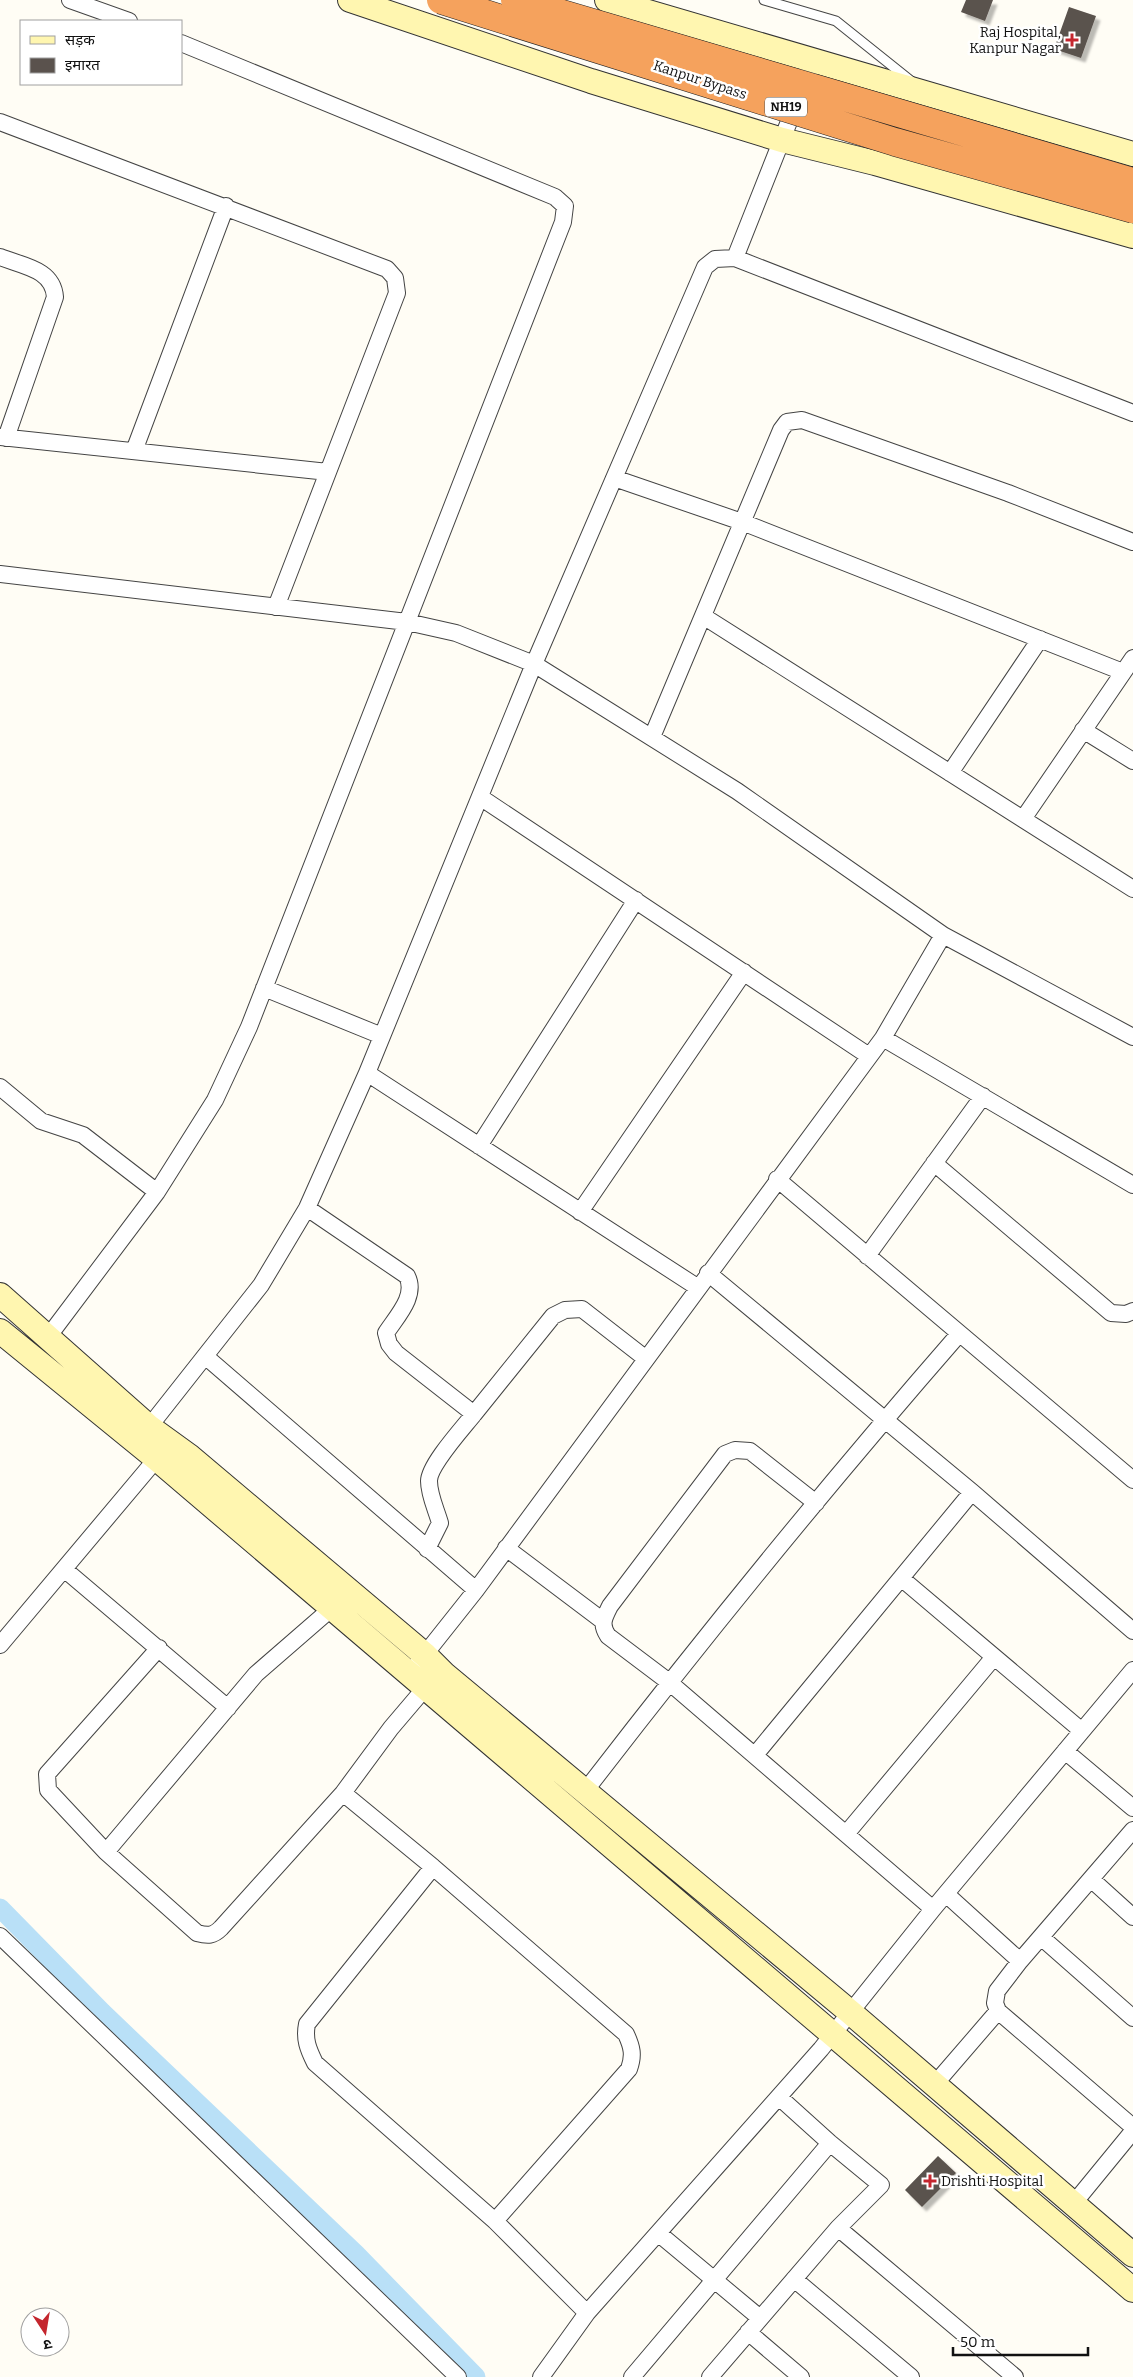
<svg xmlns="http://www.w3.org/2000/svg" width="1133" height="2377" font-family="Bitter,'Noto Sans Devanagari',serif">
  <defs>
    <filter id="shadow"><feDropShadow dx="4.5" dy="4.5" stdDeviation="1" flood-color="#0004"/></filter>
  </defs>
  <rect width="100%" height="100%" fill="#fffdf5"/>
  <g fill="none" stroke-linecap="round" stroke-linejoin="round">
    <path stroke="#b9e0f7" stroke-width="19" d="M0 1908 102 2012 356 2254 476 2377"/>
  </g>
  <path fill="#5a524d" filter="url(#shadow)" d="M966 0H993L985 21 961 12Z
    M1069 7 1096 16 1081 58 1054 49Z
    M938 2156 956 2173 922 2207 905 2190Z"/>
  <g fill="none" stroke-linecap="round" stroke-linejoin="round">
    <defs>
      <path id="lane" d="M764 0 836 21 911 81"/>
      <path id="street" d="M70 0 129 21
        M0 122 387 269 395 278 397 293 276 607
        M0 257C23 266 53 269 55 297L6 438
        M735 258 813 61
        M0 437 328 472
        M134 451 226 206
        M614 478 742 522 1123 672
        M0 574 407 622 456 633 534 664 737 791 943 935 1133 1037
        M703 616 1133 889
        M1083 730 1133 761
        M652 737 781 430 787 422 802 420 1008 493 1133 542
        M950 773 1040 639
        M480 797 869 1056
        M1023 819 1133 658
        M264 988 382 1036
        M883 1038 1133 1185
        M367 1073 697 1287
        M0 1087 41 1121 83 1135 157 1192
        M479 1146 636 900
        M934 1163 1111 1313 1126 1314 1133 1311
        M777 1179 1133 1480
        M307 1208 407 1276C417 1296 397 1316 386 1333L389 1344 396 1353 474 1414C463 1428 429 1465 429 1481 429 1495 436 1509 440 1523L427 1549
        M580 1212 744 972
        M867 1256 983 1096
        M708 1273 972 1492 1133 1631
        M48 1337 157 1192 215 1100 249 1027 563 222 565 206 555 197 181 43
        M205 1356 476 1590
        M474 1414 553 1316 565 1310 582 1309 645 1358
        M149 1427 261 1285 307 1208 367 1073 534 664 705 267 715 259 735 258 1133 413
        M816 1503 750 1451 735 1450 725 1454 610 1606C604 1618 600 1624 608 1636L669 1682 933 1909
        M506 1548 603 1621
        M64 1569 228 1708
        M901 1578 1082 1731
        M0 1645 163 1451
        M159 1648 47 1774 48 1790 106 1852 197 1933C208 1936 213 1936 221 1928L343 1793 391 1728 425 1688
        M418 1663 476 1590 883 1038 943 935
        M1065 1751 1133 1808
        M755 1755 972 1492
        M586 1790C706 1634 830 1482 959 1334
        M343 1793 433 1867 626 2034C632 2047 634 2055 629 2069L495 2221
        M1133 1830 1020 1961 997 1991 995 2003 998 2011 1133 2127
        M846 1834 994 1657
        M106 1852 256 1674 332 1608
        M433 1867 307 2024C304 2039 308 2049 315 2063L495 2221 587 2313
        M1091 1879 1133 1917
        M946 1894 1020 1961
        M0 1936 458 2377
        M1041 1937 1133 2018
        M935 2084 998 2011
        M1074 2203 1133 2131
        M838 2228 1015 2377
        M658 2233 760 2318
        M794 2279 911 2377
        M748 2332 801 2377
        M541 2377 587 2313 821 2049 933 1909 1133 1670
        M632 2377 830 2143
        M710 2377 838 2228 881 2185 830 2143 779 2097"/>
      <path id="secondary" d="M350 0 591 81 782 140 875 163 1133 236
        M607 0 1133 154
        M0 1295 149 1427 189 1456 425 1655 444 1674 850 2012 1133 2255
        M0 1331 157 1459 1133 2290"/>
    </defs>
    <use href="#lane" stroke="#444" stroke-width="11"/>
    <use href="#street" stroke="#444" stroke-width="18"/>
    <use href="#secondary" stroke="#333" stroke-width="26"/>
    <use href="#lane" stroke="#fff" stroke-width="9"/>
    <use href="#street" stroke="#fff" stroke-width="16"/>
    <use href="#secondary" stroke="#fff6b0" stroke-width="24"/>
    <defs>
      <path id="highway-bridge" d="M441 0 895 142 1133 209
        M515 0 1133 182"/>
    </defs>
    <use href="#highway-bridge" stroke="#222" stroke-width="29" stroke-linecap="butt"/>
    <use href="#highway-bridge" stroke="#f5a25d" stroke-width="28"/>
  </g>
  <g fill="#c4262e" stroke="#fff" stroke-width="2">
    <path d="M1069.5 32.5h5v5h5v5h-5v5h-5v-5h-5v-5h5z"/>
    <path d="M927.5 2173.5h5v5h5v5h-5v5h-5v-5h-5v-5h5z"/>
  </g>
  <g text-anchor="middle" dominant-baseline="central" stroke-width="5" stroke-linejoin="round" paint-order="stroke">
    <rect fill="#fff" stroke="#585858" stroke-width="1" x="765" y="97.5" width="42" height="19" rx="4"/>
    <g font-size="12" font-weight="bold" fill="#111">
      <text x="786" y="107">NH19</text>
    </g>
    <g font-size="14" fill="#111" stroke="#fff" text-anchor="end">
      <text x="1061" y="32">Raj Hospital,<tspan x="1061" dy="16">Kanpur Nagar</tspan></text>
      <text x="941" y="2181" text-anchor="start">Drishti Hospital</text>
    </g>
    <g font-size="14" fill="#111" stroke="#fff">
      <text transform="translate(700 80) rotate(18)">Kanpur Bypass</text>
    </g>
  </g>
  <rect x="20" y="20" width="162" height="65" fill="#ffffff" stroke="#a0a0a0"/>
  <rect x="30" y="36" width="25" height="8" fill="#fff6b0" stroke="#a0a0a0"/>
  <text x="65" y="45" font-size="15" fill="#111111">सड़क</text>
  <rect x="30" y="58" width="25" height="15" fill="#5a524d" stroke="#a0a0a0"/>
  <text x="65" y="70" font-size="15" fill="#111111">इमारत</text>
  <g transform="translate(45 2332) rotate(168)"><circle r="24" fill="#ffffff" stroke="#a0a0a0"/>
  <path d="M0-4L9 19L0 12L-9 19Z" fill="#c4262e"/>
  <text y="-8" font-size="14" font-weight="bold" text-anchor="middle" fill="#111111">उ</text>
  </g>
  <path d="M953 2347v8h135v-8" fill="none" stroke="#111111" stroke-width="2.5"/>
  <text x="960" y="2347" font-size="15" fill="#111111" stroke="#ffffff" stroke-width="4" paint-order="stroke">50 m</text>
</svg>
